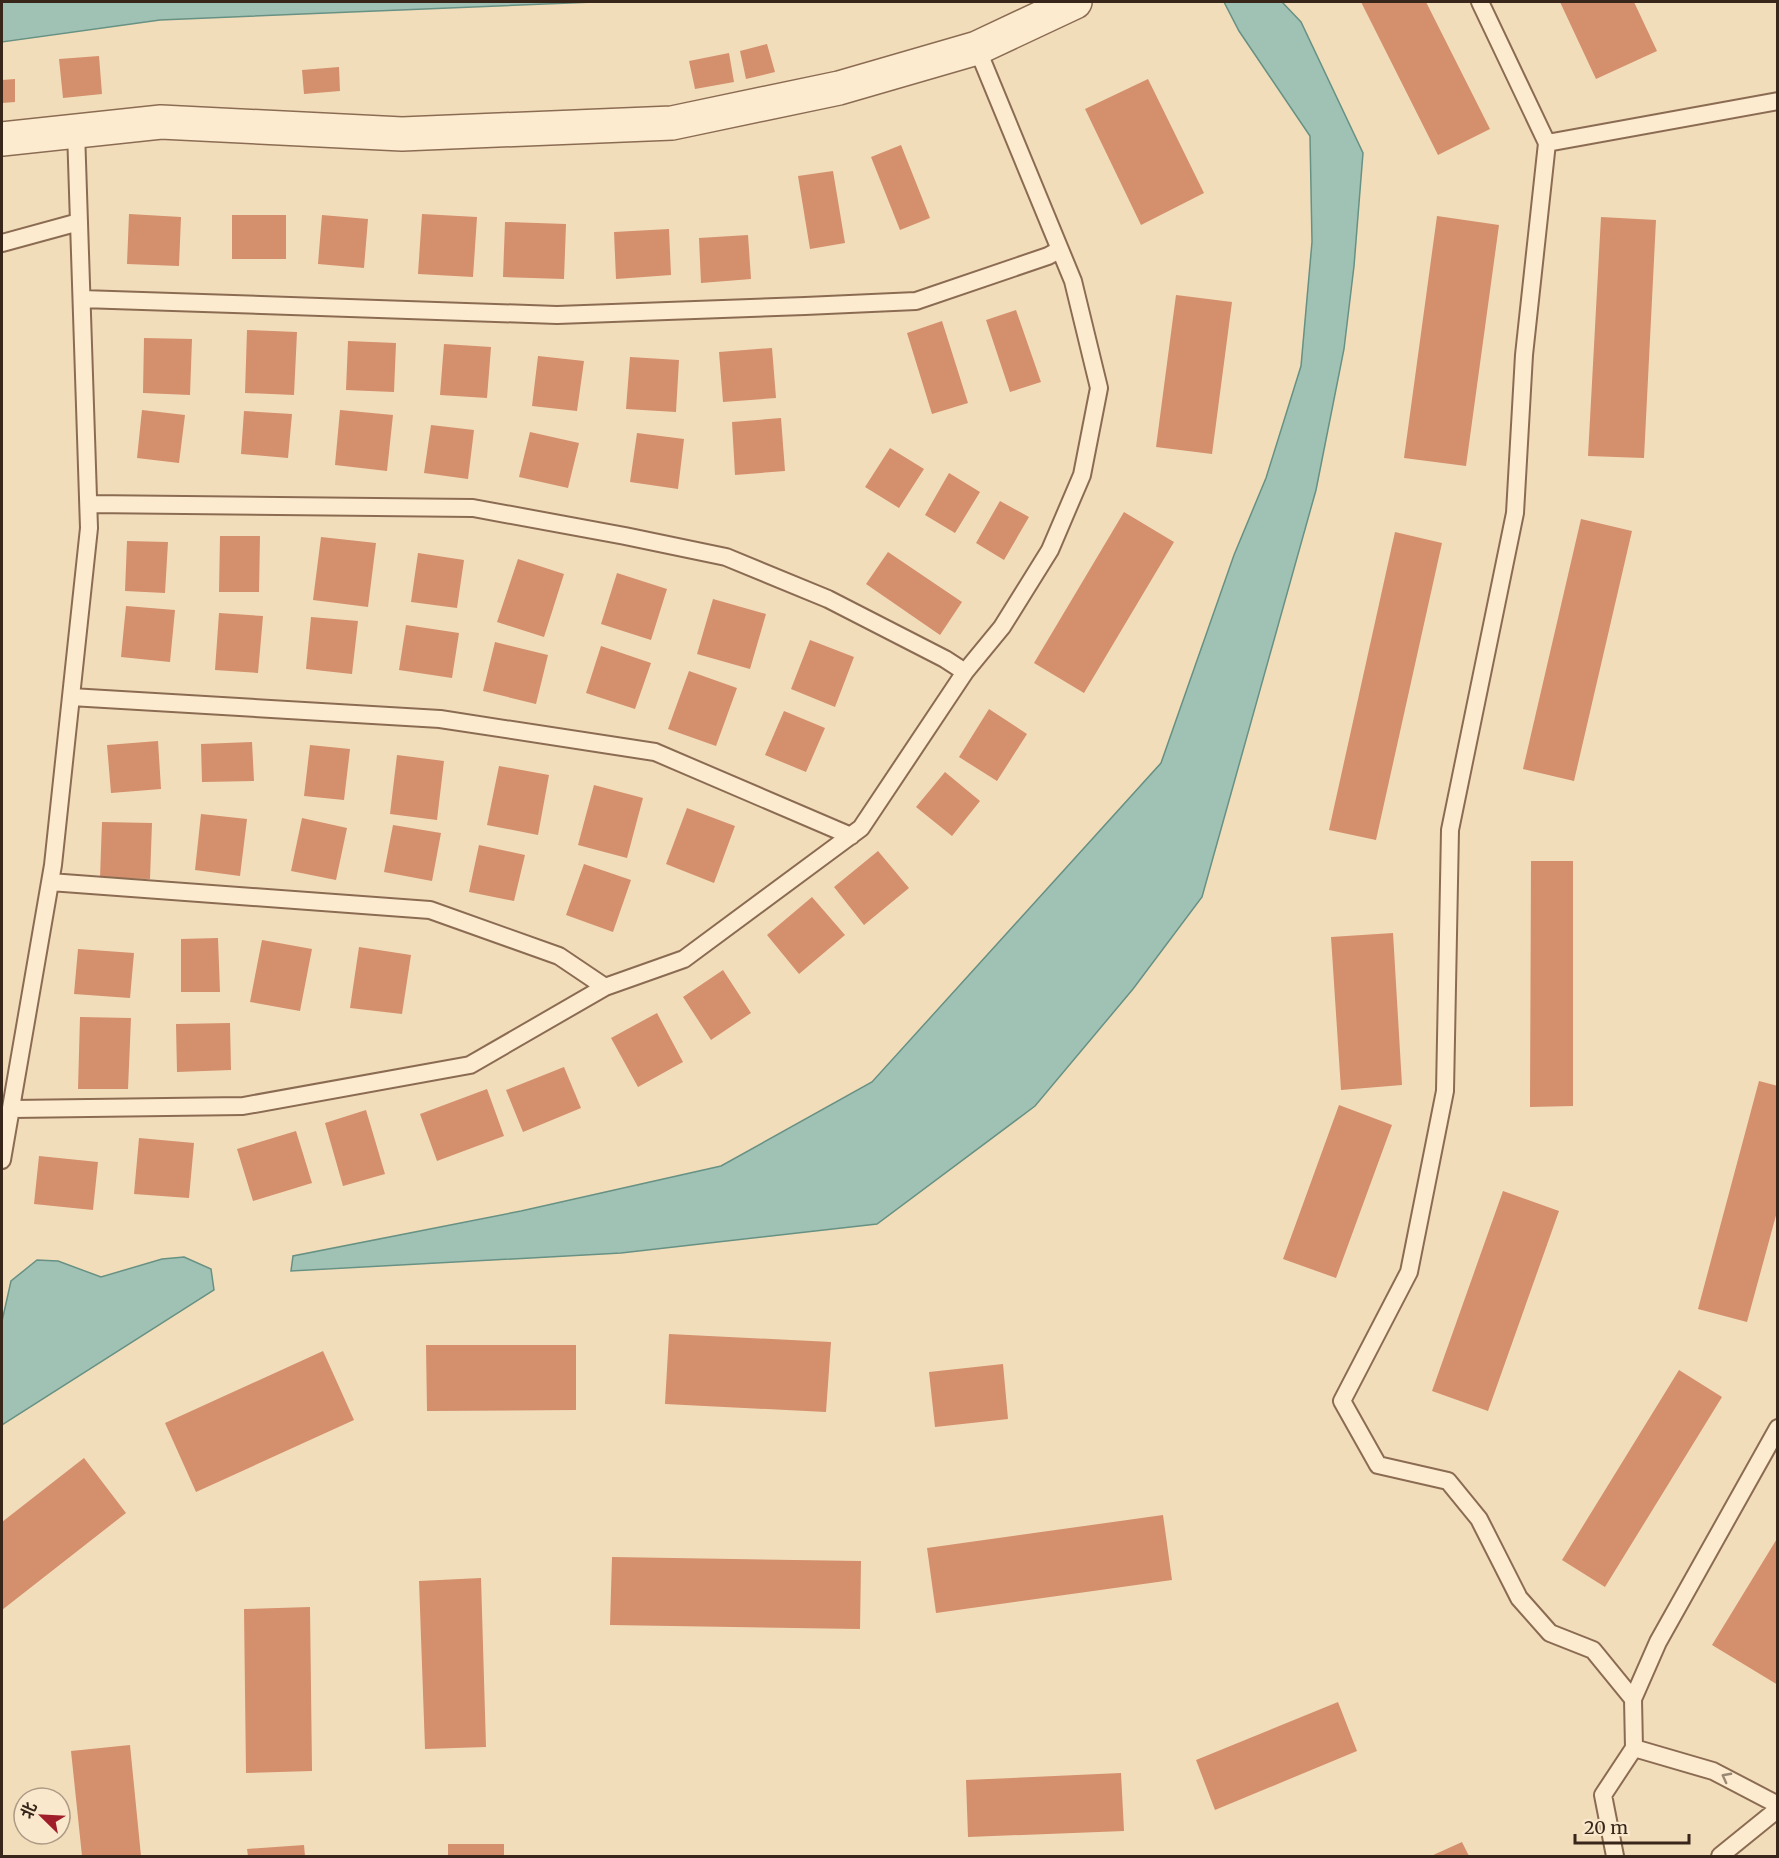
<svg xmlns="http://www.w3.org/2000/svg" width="1779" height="1858" font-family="Merriweather,'Noto Sans SC',serif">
  <rect width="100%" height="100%" fill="#f2ddbb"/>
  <path fill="#a0c2b5" stroke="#679183" stroke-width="1.5" d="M2 2H594L160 20 2 42Z
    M1224 2H1282L1301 22 1363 153 1354 266 1344 349 1316 490 1202 897 1133 989 1035 1106 877 1224 621 1253 291 1271 293 1256 521 1211 721 1166 872 1082 1161 763 1234 555 1266 478 1301 366 1312 242 1310 136 1239 31Z
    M184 1257 211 1269 214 1290 2 1425V1321L11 1281 37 1260 58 1261 101 1277 162 1259Z"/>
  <path fill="#d48f6d" d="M1361 2H1426L1490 129 1438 155Z
    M1560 2H1634L1657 51 1596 79Z
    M767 44 775 72 746 79 740 51Z
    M729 53 734 82 695 89 689 61Z
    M99 56 102 94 63 98 59 59Z
    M339 67 340 91 304 94 302 70Z
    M15 79V102L2 103V80Z
    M1148 79 1204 193 1141 225 1085 109Z
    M901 145 930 218 900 230 871 157Z
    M833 171 845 243 810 249 798 176Z
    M129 214 181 217 179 266 127 264Z
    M422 214 477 217 473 277 418 274Z
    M232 215H286V259H232Z
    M322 215 368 219 364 268 318 264Z
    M1437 216 1499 225 1466 466 1404 458Z
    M1601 217 1656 220 1644 458 1588 456Z
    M505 222 566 224 564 279 503 277Z
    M669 229 671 275 616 279 614 232Z
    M748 235 751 279 701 283 699 238Z
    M1176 295 1232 302 1212 454 1156 447Z
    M1016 310 1041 382 1010 392 986 320Z
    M942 321 968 403 932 414 907 333Z
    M247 330 297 332 294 395 245 393Z
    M144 338 192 339 190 395 143 393Z
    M348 341 396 343 394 392 346 390Z
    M444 344 491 347 487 398 440 395Z
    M772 348 776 398 723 402 719 352Z
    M538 356 584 361 577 411 532 406Z
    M630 357 679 360 676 412 626 409Z
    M142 410 185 415 179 463 137 458Z
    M340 410 393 415 387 471 335 465Z
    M244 411 292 414 288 458 241 454Z
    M781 418 785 471 735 475 732 422Z
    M431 425 474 430 468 479 424 473Z
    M530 432 579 443 568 488 519 477Z
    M637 433 684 439 678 489 630 482Z
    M890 448 924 469 899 508 865 487Z
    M949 473 980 492 955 533 925 515Z
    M1000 501 1029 517 1004 560 976 543Z
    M1124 512 1174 542 1084 693 1034 663Z
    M1581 519 1632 531 1574 781 1523 769Z
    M1395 532 1442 543 1376 840 1329 830Z
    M220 536H260L259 592H219Z
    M321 537 376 543 368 607 313 600Z
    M127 541 168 542 165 593 125 591Z
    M888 552 962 602 940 635 866 584Z
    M418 553 464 560 457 608 411 602Z
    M518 559 564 574 544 637 497 622Z
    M617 573 667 589 651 640 601 624Z
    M713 599 766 614 750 669 697 654Z
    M126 606 175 610 170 662 121 657Z
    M219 613 263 616 258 673 215 670Z
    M311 617 358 621 352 674 306 669Z
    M406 625 459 633 452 678 399 670Z
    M810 640 854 657 835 707 791 689Z
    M495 642 548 655 536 704 483 691Z
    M601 646 651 663 635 709 586 693Z
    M689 671 737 688 716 746 668 729Z
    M989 709 1027 734 997 781 959 757Z
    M784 711 825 728 806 772 765 755Z
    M158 741 161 789 111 793 107 745Z
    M252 742 254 781 202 782 201 744Z
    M310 745 350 749 344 800 304 796Z
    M397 755 444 761 437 820 390 814Z
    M499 766 549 775 538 835 487 825Z
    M945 772 980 801 952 836 916 807Z
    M594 785 643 798 627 858 578 845Z
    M687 808 735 826 714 883 666 864Z
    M201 814 247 819 240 876 195 870Z
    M302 818 347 828 336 880 291 871Z
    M102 822 152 823 150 879 100 878Z
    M393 825 441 833 432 881 384 872Z
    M479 845 525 855 514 901 469 892Z
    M878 851 909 888 864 925 834 887Z
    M1531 861H1573V1106L1530 1107Z
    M584 864 631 880 613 932 566 915Z
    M812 897 845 935 799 974 767 935Z
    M1393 933 1402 1085 1341 1090 1331 937Z
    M218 938 220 992H181V939Z
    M262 940 312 949 300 1011 250 1002Z
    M359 947 411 955 402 1014 350 1008Z
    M78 949 134 953 130 998 74 994Z
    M723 970 751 1013 711 1040 683 997Z
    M657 1013 683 1062 638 1087 611 1038Z
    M80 1017 131 1018 128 1089H78Z
    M230 1023 231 1070 177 1072 176 1024Z
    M564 1067 581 1108 523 1132 506 1090Z
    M1759 1081 1778 1086V1208L1747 1322 1698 1309Z
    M487 1089 504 1136 437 1161 420 1114Z
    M1339 1105 1392 1125 1336 1278 1283 1259Z
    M366 1110 385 1174 343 1186 325 1123Z
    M296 1131 312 1183 253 1201 237 1149Z
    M139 1138 194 1143 189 1198 134 1194Z
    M39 1156 98 1162 93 1210 34 1204Z
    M1503 1191 1559 1211 1488 1411 1432 1391Z
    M669 1334 831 1342 826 1412 665 1404Z
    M426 1345H576V1410L427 1411Z
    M323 1351 354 1420 196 1492 165 1423Z
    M1003 1364 1008 1419 935 1427 929 1372Z
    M1679 1370 1722 1397 1605 1587 1562 1560Z
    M84 1458 126 1513 2 1610V1522Z
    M1163 1515 1172 1580 936 1613 927 1548Z
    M1778 1537V1685L1712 1645Z
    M612 1557 861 1561 860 1629 610 1625Z
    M481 1578 486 1747 425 1749 419 1581Z
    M310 1607 312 1771 246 1773 244 1609Z
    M1338 1702 1357 1751 1215 1810 1196 1760Z
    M130 1745 141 1856H82L71 1751Z
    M1121 1773 1124 1831 968 1837 966 1780Z
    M1462 1842 1469 1856H1431Z
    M448 1844H504V1856H448Z
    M304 1845 305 1856H248L247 1849Z"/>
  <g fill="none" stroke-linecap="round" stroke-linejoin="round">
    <defs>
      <path id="service" d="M1480 2 1547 143 1778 101
        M1547 143 1524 355 1515 513 1450 830 1445 1091 1409 1272 1342 1401 1378 1465 1448 1481 1479 1519 1519 1598 1550 1633 1593 1650 1633 1699
        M2 243 79 222
        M82 299 557 315 805 306 916 301 1048 256 1059 250
        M89 504 473 508 625 536 726 557 828 599 945 659 965 672 1002 627 1050 550 1082 475 1099 388 1073 281 977 48
        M71 697 440 719 655 752 851 836
        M50 882 430 910 559 956 605 987
        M12 1109 243 1106 470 1065 605 987 684 959 861 828 965 672
        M2 1160 53 865 89 528 76 131
        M1634 1748 1633 1699 1658 1642 1778 1428
        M1615 1856 1603 1795 1634 1748 1713 1771 1778 1805
        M1720 1856 1778 1809"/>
      <path id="minor" d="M2 139 161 122 402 134 672 123 839 88 977 48 1075 2"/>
    </defs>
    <use href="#service" stroke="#8b6c53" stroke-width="20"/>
    <use href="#minor" stroke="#8b6c53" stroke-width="36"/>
    <use href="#service" stroke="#fcebcf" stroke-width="16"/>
    <use href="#minor" stroke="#fcebcf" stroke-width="33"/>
  </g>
  <defs><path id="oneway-chevron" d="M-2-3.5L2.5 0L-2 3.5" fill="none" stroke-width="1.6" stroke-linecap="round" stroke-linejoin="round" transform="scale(1.5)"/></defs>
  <use stroke="#9a8874" href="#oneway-chevron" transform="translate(1726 1777) rotate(-152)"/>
  <rect width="1779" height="1858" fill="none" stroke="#38261a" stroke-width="6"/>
  <g transform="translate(42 1816) rotate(294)"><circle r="28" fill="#f9e8cc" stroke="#ac9a85" stroke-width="1.5"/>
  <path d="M0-4.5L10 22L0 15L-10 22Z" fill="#a01e2a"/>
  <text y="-9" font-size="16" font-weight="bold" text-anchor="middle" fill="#38261a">北</text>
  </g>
  <path d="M1575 1834v9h114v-9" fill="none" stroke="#38261a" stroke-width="3"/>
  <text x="1584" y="1834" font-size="18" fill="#38261a" stroke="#f9e8cc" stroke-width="4.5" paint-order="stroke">20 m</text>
</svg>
